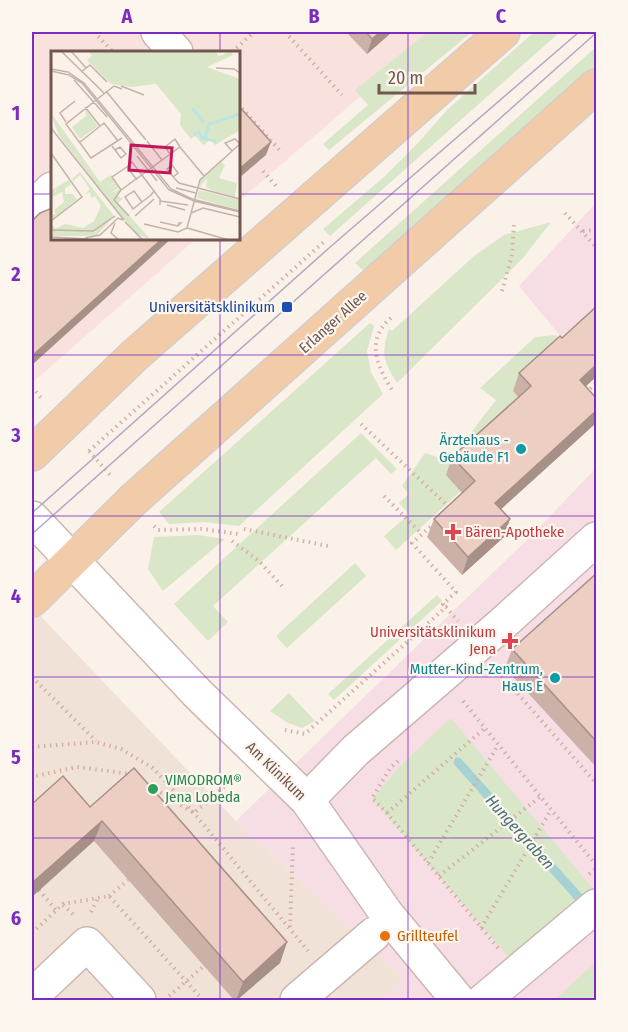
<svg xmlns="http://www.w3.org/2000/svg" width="628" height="1032" font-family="'Fira Sans Condensed',sans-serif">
  <rect width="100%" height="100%" fill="#faf1e9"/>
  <path fill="#f1e2d8" d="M32 607 236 821 404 979 380 1000H32Z"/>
  <path fill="#f9e2de" d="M32 32H435L239 201 238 52H52V238L196 239 32 383Z"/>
  <path fill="#f7dde4" d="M596 203V379L519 286Z
    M596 468V1000H380L404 979 236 821 534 533Z"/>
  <path fill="#d9e7c8" d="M428 32H472L329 150 323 144 368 105 355 90Z
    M534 32H560L330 236 323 229 384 177 417 144 447 110Z
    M596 47V66L365 272 355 263Z
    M551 222 523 258 397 383C383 361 381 354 389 329L392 331 474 256 504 235Z
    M370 323 374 326 367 351 371 372 383 394 239 526 204 522 169 524 159 512Z
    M555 335 565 344 513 391 524 404 461 491 396 550 384 536 409 514 399 503 409 494 402 486 425 453 449 461 496 400 480 388 535 337Z
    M361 433 397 469 391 474 376 458 213 606 228 622 208 641 174 604Z
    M198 535 225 539 163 591 148 569 154 537Z
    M355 563 366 576 287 648 276 636Z
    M437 595 442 601 334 700 328 694Z
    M289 693 315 721 302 728 286 722 270 711Z
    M451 718 594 890 513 962 372 799 403 763Z
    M596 962V1000H554Z"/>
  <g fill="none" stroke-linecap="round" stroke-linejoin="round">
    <path stroke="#a6d2d3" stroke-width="9" d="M458 762 582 901"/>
    <defs>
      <path id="minor" d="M158 32 176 52
        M32 208 52 189
        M32 518 197 693 307 800 386 913 458 1000
        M307 800 356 750 501 625 596 539
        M32 996 87 944 139 1000
        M297 1000 374 934
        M484 1000 596 906"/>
      <path id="major" d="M32 454 135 355 503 32
        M32 600 133 500 596 86"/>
    </defs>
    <use href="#minor" stroke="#cbb8b0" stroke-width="36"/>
    <use href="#major" stroke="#d5cdca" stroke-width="36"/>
    <path stroke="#d2b1a6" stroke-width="4" stroke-dasharray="1.5 4.5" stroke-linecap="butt" d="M94 32 113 52
      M285 32 342 95
      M232 52 254 32
      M238 104 282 153
      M263 171 277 187
      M565 213 596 247
      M583 231 596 230
      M502 291 512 255 514 225
      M391 318C364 341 378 368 394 393
      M32 387 42 399
      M586 393 596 383
      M361 424 450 508
      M89 451 325 241
      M89 451 112 477
      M384 496 422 534
      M435 523 412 543 456 592 443 604 446 607
      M154 526 158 530 202 529 238 534
      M244 529 328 546
      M232 541 259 561 282 586
      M498 671 596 783
      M32 677 96 741
      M463 701 596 865
      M285 730 305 734 446 607 458 621
      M32 747 96 742 121 749 153 768 194 813 308 951
      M398 761 391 767 372 798 387 813 498 948
      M32 780 36 776 77 767 131 774
      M145 783 194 813 234 778
      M387 813 485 728
      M428 863 498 745
      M589 874 596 869
      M439 876 540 797
      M39 890 56 910
      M109 896 128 880
      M63 905 75 916
      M91 912 98 898
      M290 927 293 844
      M481 928 551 810
      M32 933 63 904 109 896 203 1000
      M169 996 204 966"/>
    <use href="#minor" stroke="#fff" stroke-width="33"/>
    <use href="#major" stroke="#f2cca8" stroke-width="33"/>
    <path stroke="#b3a8c3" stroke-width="1.5" d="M32 513 329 248 579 32
      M32 534 596 33"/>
  </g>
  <path fill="#ccb1a8" d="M346 32H392L367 54Z
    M597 306V376L585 387 597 399V421L596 423 501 509 504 537 462 575 427 537 434 519 462 493 446 475 452 457 518 397 513 391 519 373 562 338Z
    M597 573V768L505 668 512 649Z
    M90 807 287 942 280 963 237 1000H234L94 841Z"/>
  <path fill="#a69088" d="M380 32H392L367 54 372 39Z
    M271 142 266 155 238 179V170Z
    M163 238H172L32 365V356Z
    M597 364V376L573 398 580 380Z
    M597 410 596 423 488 521 495 503Z
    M510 519 504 537 462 575 468 557Z
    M102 821 94 841 32 897V883Z
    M287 942 280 963 237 1000H236L243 982Z"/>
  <path fill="#edcec3" stroke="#a69088" stroke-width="1.5" d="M366 32H380L372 39Z
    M238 105 271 142 238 170Z
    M52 206V238H163L32 356V221L40 213 50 209Z
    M597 306V364L580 380 597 399V410L495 503 510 519 468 557 434 519 475 481 452 457 531 386 519 373 560 336 562 338Z
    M597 573V742L512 649Z
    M134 768 287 942 243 982 102 821 32 883V804L63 776 90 807Z"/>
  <path fill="none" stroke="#7b2cbf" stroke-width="1.5" stroke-opacity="0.55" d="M220 32V52M408 32V1000M32 194H52M238 194H596M220 238V1000M32 355H596M32 516H596M32 677H596M32 838H596"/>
  <rect fill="#1a4fb4" stroke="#fdf6ef" stroke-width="2" x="281" y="301" width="12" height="12" rx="3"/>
  <g fill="#0f9aa8" stroke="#fdf6ef" stroke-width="2">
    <circle cx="521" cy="449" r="6"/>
    <circle cx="555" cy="678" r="6"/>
  </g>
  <g fill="#e0444e" stroke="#fdf6ef" stroke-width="2">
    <path d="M450 523h6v6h6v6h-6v6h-6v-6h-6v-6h6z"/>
    <path d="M507 632h6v6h6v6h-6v6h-6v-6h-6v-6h6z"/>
  </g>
  <circle fill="#2e9e5b" stroke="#fdf6ef" stroke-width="2" cx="153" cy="789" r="6"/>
  <circle fill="#e8710a" stroke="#fdf6ef" stroke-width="2" cx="385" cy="936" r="6"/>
  <g text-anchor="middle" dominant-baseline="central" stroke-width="4.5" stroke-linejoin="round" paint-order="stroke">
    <g font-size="15" fill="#164399" stroke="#fdf6ef" text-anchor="end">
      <text x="275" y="307">Universitätsklinikum</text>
    </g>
    <g font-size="15" fill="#72574f" stroke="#fdf6ef">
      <text transform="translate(333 322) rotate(-42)">Erlanger Allee</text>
      <text transform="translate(276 771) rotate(44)">Am Klinikum</text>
    </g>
    <g font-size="15" fill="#0d838f" stroke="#fdf6ef" text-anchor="end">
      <text x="509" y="440">Ärztehaus -<tspan x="509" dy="17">Gebäude F1</tspan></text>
      <text x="543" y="669">Mutter-Kind-Zentrum,<tspan x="543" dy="17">Haus E</tspan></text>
    </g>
    <g font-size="15" fill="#be3a42" stroke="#fdf6ef" text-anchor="start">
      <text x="465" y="532">Bären-Apotheke</text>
      <text x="496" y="632" text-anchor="end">Universitätsklinikum<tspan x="496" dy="17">Jena</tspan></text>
    </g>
    <g font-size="15" fill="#27864d" stroke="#fdf6ef" text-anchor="start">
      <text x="165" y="780">VIMODROM®<tspan x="165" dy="17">Jena Lobeda</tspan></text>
    </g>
    <g font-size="15" fill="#c56008" stroke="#fdf6ef" text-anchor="start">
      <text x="397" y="936">Grillteufel</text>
    </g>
    <g font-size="16" font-style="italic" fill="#447476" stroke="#fdf6ef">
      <text transform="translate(520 832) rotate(48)">Hungergraben</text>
    </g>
  </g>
  <g transform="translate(51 51)">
    <rect width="189" height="189" fill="#faf1e9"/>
    <path d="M37 0H164L168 5 180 0 182 4 156 16 189 28V79L164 94 159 88 153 94 144 85 140 88 129 74 130 63 105 33 80 36 60 33 36 9 41 5ZM34 58 47 75 29 88 21 76 35 65ZM0 62 49 131 59 124 64 131 56 136 64 132 66 134 58 139 67 134 68 136 60 142 69 138 67 145 72 148 67 152 100 189 88 184 89 189 60 153 7 83ZM170 111 174 114 168 127 186 132 184 146 160 139 155 136 156 127 148 137 150 129ZM29 121 63 165 45 185H0V172L4 178 14 173 32 177 43 170 50 155 44 145 40 147 39 141 33 144 39 138 29 124 23 129 24 133 21 128ZM18 129 20 134 14 137V143H22L26 148 30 145 0 170V164L5 163 3 159 13 151 11 141 0 147V140L3 137 5 142 4 137ZM148 139 189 149V159L146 147Z" fill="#d9e7c8"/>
    <path fill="none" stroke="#bfe2e2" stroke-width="3" d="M141 57 153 71M143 84 148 81 151 87 165 90M154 86 158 73 189 63"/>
    <path fill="none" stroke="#c4b3ab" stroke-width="1.5" d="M10 0 53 42M20 0 35 17M165 17 183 18 189 22M0 18 17 21 33 32 120 138 141 148 189 160M0 20 18 24 31 32 118 139 143 150 189 161M30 21 39 14 56 31M23 29 56 66M70 35 93 44M71 38 63 35 15 73 40 107 71 87M55 40 95 89M34 56 49 75M15 71 9 62 24 50M0 77 73 169M96 90 111 109M28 92 53 72 67 90M61 95 70 107 75 103 69 96 64 99M181 100 174 92 184 88 189 93M0 102 31 146 0 170M119 103 114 96 124 88 129 96M86 105 106 130M76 116 61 126 70 139 129 96 153 125M122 126 127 122 121 114 116 118 124 128 128 132 189 148M86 129 76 116 81 111 109 148V154M125 137 145 142M70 139 63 149 78 165M109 150 137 154M91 151 83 140 74 146 82 158 100 144 103 140M116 154 134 159M140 162 152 157 189 166M84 165 103 148M74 171 92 189M109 171 127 175 130 172H128L127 175M64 172 60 182 68 189M93 173 127 181 136 177 149 129 189 93M136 177 178 189M0 179 42 180 64 165M0 186 37 188M34 187 49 184 67 167 72 169"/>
    <path fill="#c2185b" fill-opacity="0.15" stroke="#c2185b" stroke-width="3" d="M80 94 121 97 119 122 78 119Z"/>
    <rect width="189" height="189" fill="none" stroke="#72574f" stroke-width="3"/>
  </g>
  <rect width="628" height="1032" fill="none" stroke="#fdf6ef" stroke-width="66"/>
  <path d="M379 84v9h96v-9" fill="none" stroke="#72574f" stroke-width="3"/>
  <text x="388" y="84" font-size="18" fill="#72574f" stroke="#fdf6ef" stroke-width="4.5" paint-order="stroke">20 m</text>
  <rect x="33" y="33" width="562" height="966" fill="none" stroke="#7b2cbf" stroke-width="2"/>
  <g font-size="20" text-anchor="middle" font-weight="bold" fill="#7b2cbf">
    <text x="127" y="23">A</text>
    <text x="314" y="23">B</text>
    <text x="501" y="23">C</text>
    <text x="16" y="120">1</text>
    <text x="16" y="281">2</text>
    <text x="16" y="442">3</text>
    <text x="16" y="603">4</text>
    <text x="16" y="764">5</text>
    <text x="16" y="925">6</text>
  </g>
</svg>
